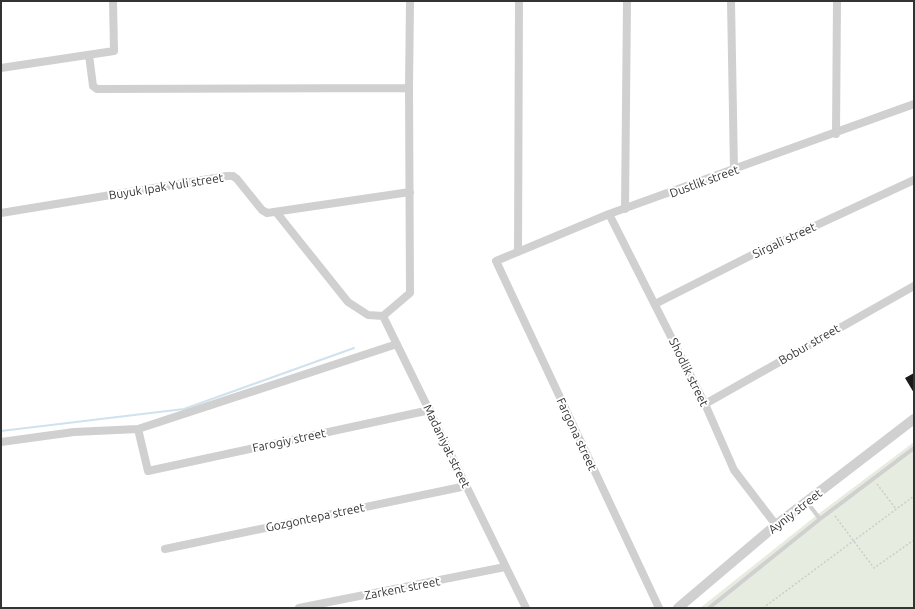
<svg xmlns="http://www.w3.org/2000/svg" width="915" height="609" font-family="Ubuntu,sans-serif">
  <rect width="100%" height="100%" fill="#fff"/>
  <path fill="#e6ecdf" d="M914 442V608H700L817 515Z"/>
  <g fill="none" stroke-linecap="round" stroke-linejoin="round">
    <path stroke="#cfe2ee" stroke-width="2" d="M1 431 184 409 354 348"/>
  </g>
  <path fill="#1a1a1a" d="M914 373V393L905 378Z"/>
  <g fill="none" stroke-linecap="round" stroke-linejoin="round">
    <path stroke="#cdcdcd" stroke-width="1.5" stroke-dasharray="2 2" stroke-linecap="butt" d="M877 484 896 509
      M835 516 874 568 914 540
      M763 608 914 496"/>
    <path stroke="#d0d0d0" stroke-width="4" d="M807 502 820 519
      M709 608 820 519 914 448"/>
    <path stroke="#d0d0d0" stroke-width="8" d="M410 1 409 88 410 293 383 316 526 608
      M731 1 734 170
      M89 55 93 86 97 89 409 88
      M1 68 114 51 113 1
      M836 134 837 1
      M625 209 627 1
      M276 212 348 302 368 315 383 316
      M1 213 227 176H233L237 179 262 210 267 213 410 192
      M609 214 705 404 734 470 776 525
      M518 252 519 1
      M655 304 754 254 914 180
      M397 344 138 429 148 471 430 410
      M705 404 914 286
      M1 442 74 432 138 429
      M165 549 466 486
      M299 608 505 567
      M659 608 496 261 609 214 914 104"/>
    <path stroke="#d0d0d0" stroke-width="10" d="M678 608 776 525 914 419"/>
  </g>
  <g text-anchor="middle" dominant-baseline="central" stroke-width="4" stroke-linejoin="round" paint-order="stroke">
    <g font-size="12" fill="#333" stroke="#fff">
      <text transform="translate(704 181) rotate(-20)">Dustlik street</text>
      <text transform="translate(166 186) rotate(-9)">Buyuk Ipak Yuli street</text>
      <text transform="translate(784 240) rotate(-25)">Sirgali street</text>
      <text transform="translate(809 344) rotate(-30)">Bobur street</text>
      <text transform="translate(689 372) rotate(64)">Shodlik street</text>
      <text transform="translate(577 434) rotate(65)">Fargona street</text>
      <text transform="translate(289 440) rotate(-12)">Farogiy street</text>
      <text transform="translate(447 446) rotate(64)">Madaniyat street</text>
      <text transform="translate(795 511) rotate(-38)">Ayniy street</text>
      <text transform="translate(315 517) rotate(-12)">Gozgontepa street</text>
      <text transform="translate(402 588) rotate(-11)">Zarkent street</text>
    </g>
  </g>
  <rect width="915" height="609" fill="none" stroke="#333333" stroke-width="4"/>
</svg>
